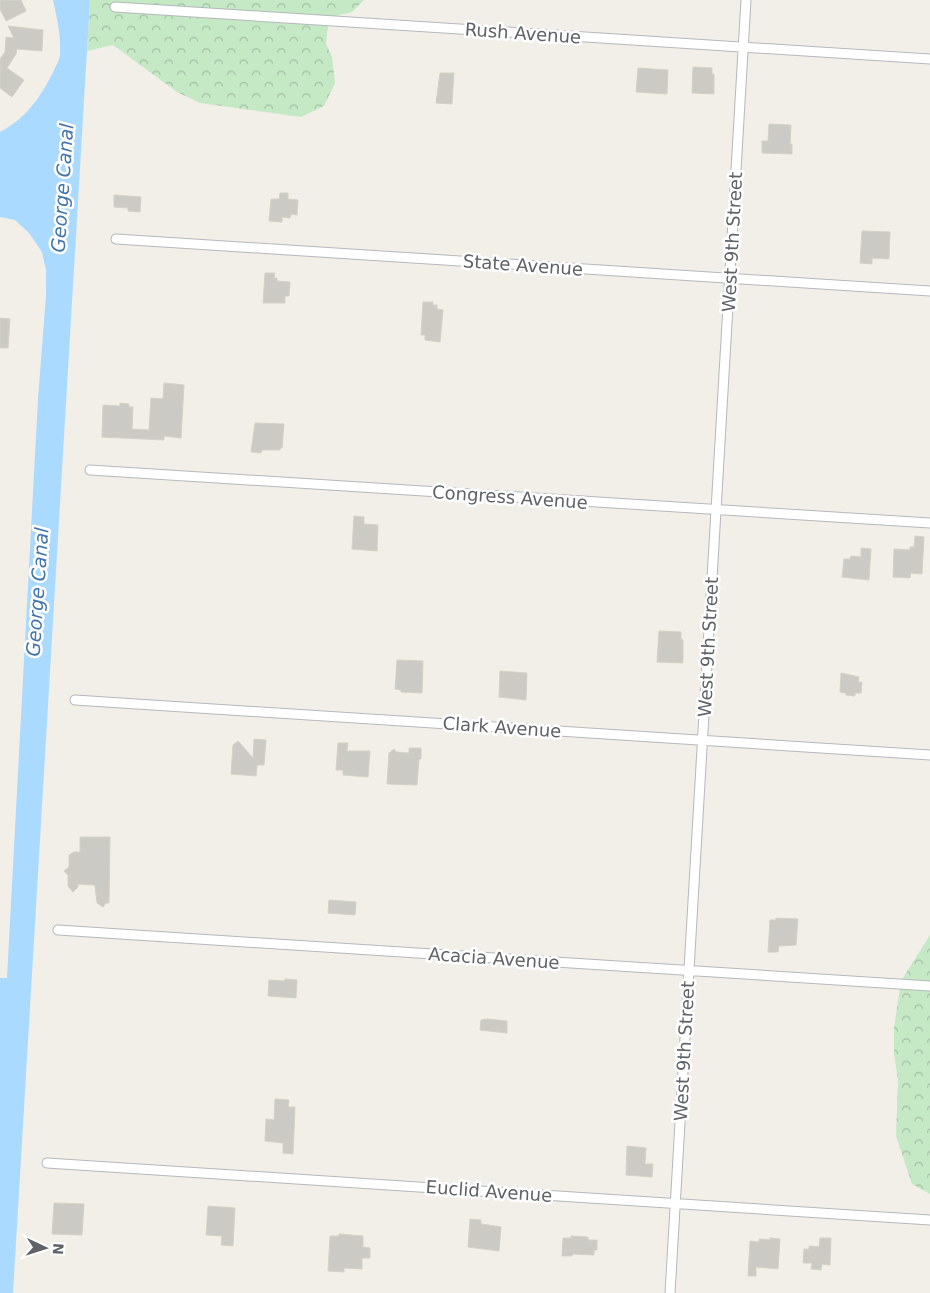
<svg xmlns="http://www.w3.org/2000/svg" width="930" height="1293" font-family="'DejaVu Sans',sans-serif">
  <defs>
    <pattern id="forest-crowns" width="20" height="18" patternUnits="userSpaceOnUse" patternTransform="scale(1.25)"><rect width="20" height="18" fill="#c5e8c5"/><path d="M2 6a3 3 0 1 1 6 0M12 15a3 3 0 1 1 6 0" fill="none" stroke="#a3c0a4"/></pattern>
  </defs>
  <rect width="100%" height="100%" fill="#f1efe8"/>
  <path fill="url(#forest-crowns)" d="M90 0H364L352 12 339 15 328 23 326 44 332 57 335 83 324 106 301 117 200 103 177 92 113 45 87 51Z
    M930 935V1194L912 1184 896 1136 898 1080 894 1054V1028L901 981Z"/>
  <path fill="#aadaff" d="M53 0H90L13 1293H0V978H7L38 399 46 295V270L42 252 29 233 15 220 0 217V132C26 119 43 94 55 68 57 64 60 59 60 54 61 35 57 18 53 0Z"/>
  <path fill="#cccac5" stroke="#d6d1c6" d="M0 0H21L26 11 6 21 0 9Z
    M8 26 43 30 42 51 17 49 16 54 7 68 24 80 12 97 0 88V59L5 52 6 37 14 38Z
    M693 67 712 68V74H714V94L692 93Z
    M638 68 668 70 667 94 636 92Z
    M440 73H454L452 104 436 103Z
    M769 124 791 125 790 144H792V154L762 153V141H768Z
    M280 193H288V199L298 200 297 215 291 214 290 218 282 217V222L269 221 271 199H279Z
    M114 195 141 197 140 212 128 211V208L114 207Z
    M862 231 890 232 889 259 872 258V264L860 263Z
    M265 273H275L274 278H277V281L290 282 289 296H285V303H263Z
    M423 302H433V305H437V309L443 310 440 342 425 340V335H421Z
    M0 318 10 319 8 348H0Z
    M164 383 184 385 181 438 164 436V440L102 437 103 405 120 406V403L129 404V407H133L132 429 149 430 151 398 163 399Z
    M255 423 284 424 282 448H280V450H262L261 453 251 452Z
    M354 516 364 517V524L378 525 377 551 352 549Z
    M915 536 924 537 922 574 911 573 910 578 893 577 894 549 910 550V547H914Z
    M861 548 871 549 869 580 842 577 844 559H850L851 556 861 557Z
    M659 631 681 632V639L683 640V663L657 662Z
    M397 660 423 661 422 693 401 692V690L395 689Z
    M500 671 527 673 526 700 499 697Z
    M841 673 859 677 858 682H862L861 693H855V696L846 695V693L840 692Z
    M254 739 266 740 264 765H257L256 776 231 774 233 745 238 741 253 758Z
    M338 743H348L347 751H370L368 777 343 775V770H336Z
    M409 748H421V759H419L417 785 387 784 389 753 394 749 396 752 409 753Z
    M80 837H110L109 903H106L103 907 97 903 95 885 78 884V887L73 892 68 886V875L64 871 69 867V855L74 852H80Z
    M329 900 356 902 355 915 328 913Z
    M776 918 798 919 796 945 779 946 778 952H768L770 920H776Z
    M285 979 297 980 296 998 268 996 269 980 284 981Z
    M487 1019 507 1021V1033L480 1030 481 1020Z
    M275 1099 289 1100 288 1107H295L293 1154 283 1153V1143L265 1141 266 1119 274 1120Z
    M627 1146 646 1148 645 1164H653L652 1177 626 1175Z
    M54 1203 84 1204 82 1235 52 1234Z
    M208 1206 235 1208 233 1246 221 1245 222 1236 206 1235Z
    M470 1219 481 1220V1224L501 1227 499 1251 468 1247Z
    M339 1234 363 1236V1247L370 1248V1258H362V1269L344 1268V1272L328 1271 330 1236H339Z
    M571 1236 588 1237V1240H597V1250H594V1255L573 1254 572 1256H562L563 1238H571Z
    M770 1238 780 1239 778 1269 756 1267V1276H748L750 1241 759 1242V1239L770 1240Z
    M820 1238H831L830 1265 822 1264 821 1270 811 1269 812 1263H803L804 1249H809V1246L819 1247Z"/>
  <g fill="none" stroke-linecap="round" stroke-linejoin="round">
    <defs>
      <path id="minor" d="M115 7 930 59
        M116 239 930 291
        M90 470 930 523
        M75 700 930 755
        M58 930 930 986
        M47 1163 930 1220
        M670 1293 746 0"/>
    </defs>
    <use href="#minor" stroke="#b5b8bc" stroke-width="11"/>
    <use href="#minor" stroke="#fff" stroke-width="9"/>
  </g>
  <g text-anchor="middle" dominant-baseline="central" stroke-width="5" stroke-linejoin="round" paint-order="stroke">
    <g font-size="18" fill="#5f6368" stroke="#fff">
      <text transform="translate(523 33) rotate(4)">Rush Avenue</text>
      <text transform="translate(732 242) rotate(-87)">West 9th Street</text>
      <text transform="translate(523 265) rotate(4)">State Avenue</text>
      <text transform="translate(510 497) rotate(4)">Congress Avenue</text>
      <text transform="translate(708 647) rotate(-87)">West 9th Street</text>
      <text transform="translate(502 727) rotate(4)">Clark Avenue</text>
      <text transform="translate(494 958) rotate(4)">Acacia Avenue</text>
      <text transform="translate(684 1051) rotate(-87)">West 9th Street</text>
      <text transform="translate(489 1191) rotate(4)">Euclid Avenue</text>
    </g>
    <g font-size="19" font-style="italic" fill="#4174aa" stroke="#fff">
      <text transform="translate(62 188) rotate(-86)">George Canal</text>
      <text transform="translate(37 592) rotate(-86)">George Canal</text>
    </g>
  </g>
  <g transform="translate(45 1248) rotate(94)" stroke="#ffffff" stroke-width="4" paint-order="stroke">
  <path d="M0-4L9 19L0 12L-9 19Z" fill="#5f6368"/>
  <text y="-8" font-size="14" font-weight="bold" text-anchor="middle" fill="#5f6368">N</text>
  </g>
</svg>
